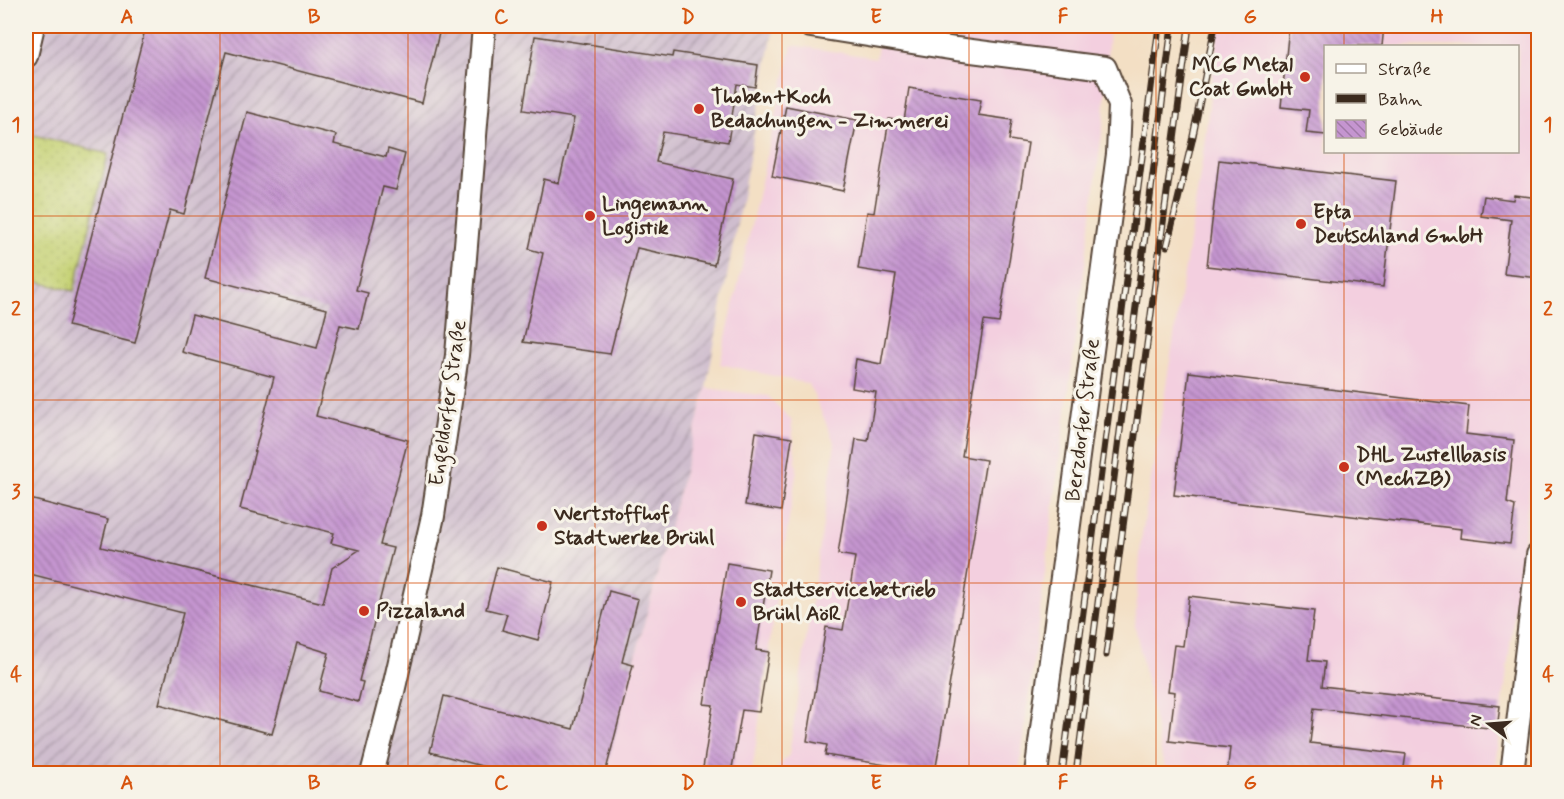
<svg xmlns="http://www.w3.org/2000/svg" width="1564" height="799" font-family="Mynerve,sans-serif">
  <defs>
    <pattern id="industrial-furrows" width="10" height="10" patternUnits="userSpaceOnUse" patternTransform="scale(1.5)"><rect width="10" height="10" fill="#cfbdce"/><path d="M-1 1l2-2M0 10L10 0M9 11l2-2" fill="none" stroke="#a99aa7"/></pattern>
    <pattern id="grass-dots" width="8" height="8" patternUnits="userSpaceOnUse" patternTransform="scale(1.5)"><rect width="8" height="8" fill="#c5d173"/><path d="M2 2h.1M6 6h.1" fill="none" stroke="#aab463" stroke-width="1.8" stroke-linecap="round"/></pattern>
    <pattern id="building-back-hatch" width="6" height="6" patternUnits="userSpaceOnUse" patternTransform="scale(1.5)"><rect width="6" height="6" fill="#c595d0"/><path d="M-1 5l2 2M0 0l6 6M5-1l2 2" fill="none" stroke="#a17aa8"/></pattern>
  </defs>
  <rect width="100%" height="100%" fill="#f7f3e8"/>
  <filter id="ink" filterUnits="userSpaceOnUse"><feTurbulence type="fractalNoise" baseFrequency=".0167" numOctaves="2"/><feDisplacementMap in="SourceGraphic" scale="12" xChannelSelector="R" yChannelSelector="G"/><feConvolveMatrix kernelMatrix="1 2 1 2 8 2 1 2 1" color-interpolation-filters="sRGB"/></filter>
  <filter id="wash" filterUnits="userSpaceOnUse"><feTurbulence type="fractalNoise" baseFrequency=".008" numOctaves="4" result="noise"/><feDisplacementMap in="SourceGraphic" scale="24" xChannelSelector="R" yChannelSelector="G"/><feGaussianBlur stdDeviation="1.35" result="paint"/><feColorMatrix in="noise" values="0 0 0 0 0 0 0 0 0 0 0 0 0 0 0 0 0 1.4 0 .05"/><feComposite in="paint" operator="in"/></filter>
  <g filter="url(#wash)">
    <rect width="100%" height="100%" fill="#f3dfc4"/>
    <path fill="#f3cfdf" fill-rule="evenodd" d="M881 26H1109L1104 117 1019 773H773L789 755 835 444 809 384 720 364 792 45 876 58Z
      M1219 26H1538V423L1494 773 1169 774 1163 762 1135 626 1141 541 1202 162ZM1326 46H1518V152H1326Z
      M706 388 768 396 791 420 797 469 773 618 752 773 605 774Z
      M1538 704V773H1532Z"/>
    <path fill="url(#industrial-furrows)" d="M26 26H774L706 388 605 773H26Z"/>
    <path fill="url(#grass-dots)" stroke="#807e48" stroke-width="1.5" d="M26 133 108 154 74 291 26 279Z"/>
    <g id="blocks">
      <path fill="url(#building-back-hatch)" d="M146 26H425L440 29 422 103 226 52 184 214 170 210 135 343 68 326Z
        M1289 26H1384L1382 46H1326V135L1306 133 1309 110 1281 107Z
        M535 36 672 57 673 52 758 65 755 87 737 84 728 142 663 132 656 162 733 179 714 265 637 248 610 354 523 342 543 253 529 249 544 179 559 183 574 118 523 110Z
        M909 88 981 100 978 115 1012 120 1009 140 1028 143 999 323 984 321 962 456 986 460 935 773 825 755 827 745 807 741 826 627 843 630 855 557 838 554 856 439 868 441 876 392 852 388 856 359 881 364 896 275 858 269 867 212 874 213 889 119 904 121Z
        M786 106 857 120 843 191 772 176Z
        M247 112 336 135 334 144 386 157 388 149 405 154 396 190 383 187 356 290 368 293 359 329 340 325 316 416 408 440 380 545 393 548 359 681 363 682 358 702 319 691 329 653 297 643 272 734 159 704 183 613 26 573V498L108 519 101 547 323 603 332 568 359 550 331 543 334 533 240 509 274 377 182 352 192 315 317 348 327 309 205 278Z
        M1219 160 1396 181 1383 287 1207 266Z
        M1514 195 1539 198V278L1504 274 1511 220 1481 216 1484 196 1513 200Z
        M1189 372 1469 406 1466 434 1514 440 1507 503 1515 506 1510 544 1460 538 1461 529 1174 495Z
        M756 432 792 438 781 511 745 505Z
        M727 563 769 570 756 650 769 652 759 712 742 710 731 774H702L713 705 704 704Z
        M497 567 553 582 538 640 502 630 507 614 486 609Z
        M609 591 638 599 622 662 633 665 605 774H511L430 752 444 696 573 729Z
        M1189 596 1314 611 1308 660 1325 662 1322 686 1500 706 1497 729 1314 708 1310 743 1406 754 1403 774H1227L1230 748 1169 741 1175 692 1168 691 1174 645 1183 646Z"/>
    </g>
  </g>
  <g filter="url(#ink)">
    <use href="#blocks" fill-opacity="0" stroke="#574537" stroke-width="1.5"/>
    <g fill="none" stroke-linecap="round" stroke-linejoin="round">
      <defs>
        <path id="street" d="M811 26 956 49 1105 68 1120 105 1118 154 1036 774
          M26 56 33 26
          M372 774 392 696 433 516 457 355 484 26
          M1512 774 1538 555"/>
      </defs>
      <use href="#street" stroke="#574537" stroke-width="26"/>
      <use href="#street" stroke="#fff" stroke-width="22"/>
      <defs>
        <path id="rail" d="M1167 246 1192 141 1215 26
          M1106 655 1189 26
          M1062 774 1159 26
          M1076 774 1172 26"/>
      </defs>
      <use href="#rail" stroke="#3b2a1e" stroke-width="7"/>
      <use href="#rail" stroke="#f7f3e8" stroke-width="4.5" stroke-dasharray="14" stroke-linecap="butt"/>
    </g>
  </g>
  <path fill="none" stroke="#d7540e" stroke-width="1.5" stroke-opacity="0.55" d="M220 26V774M408 26V774M595 26V774M782 26V774M969 26V774M1156 26V774M1344 26V46M1344 152V774M26 216H1538M26 400H1538M26 583H1538"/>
  <g fill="#c8321e" stroke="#f7f3e8" stroke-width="2">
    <circle cx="1305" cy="77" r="6"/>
    <circle cx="699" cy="109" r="6"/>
    <circle cx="590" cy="216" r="6"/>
    <circle cx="1301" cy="224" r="6"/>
    <circle cx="1344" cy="467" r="6"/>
    <circle cx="542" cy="526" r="6"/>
    <circle cx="741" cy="602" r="6"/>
    <circle cx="364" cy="611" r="6"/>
  </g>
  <g text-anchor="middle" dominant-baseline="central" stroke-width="6" stroke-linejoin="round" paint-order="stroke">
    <g font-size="21" font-weight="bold" fill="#3b2a1e" stroke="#f7f3e8" text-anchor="start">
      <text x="1293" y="65" text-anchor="end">MCG Metal<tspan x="1293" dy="24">Coat GmbH</tspan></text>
      <text x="711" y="97">Thoben+Koch<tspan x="711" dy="24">Bedachungen - Zimmerei</tspan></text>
      <text x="602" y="204">Lingemann<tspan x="602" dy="24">Logistik</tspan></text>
      <text x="1313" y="212">Epta<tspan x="1313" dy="24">Deutschland GmbH</tspan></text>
      <text x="1356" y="455">DHL Zustellbasis<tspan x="1356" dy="24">(MechZB)</tspan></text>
      <text x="554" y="514">Wertstoffhof<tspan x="554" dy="24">Stadtwerke Brühl</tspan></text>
      <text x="753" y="590">Stadtservicebetrieb<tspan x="753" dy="24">Brühl AöR</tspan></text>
      <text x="376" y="611">Pizzaland</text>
    </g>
    <g font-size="21" fill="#3b2a1e" stroke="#f7f3e8">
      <text transform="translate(448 403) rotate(-82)">Engeldorfer Straße</text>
      <text transform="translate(1083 420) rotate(-83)">Berzdorfer Straße</text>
    </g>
  </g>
  <rect width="1564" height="799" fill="none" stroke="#f7f3e8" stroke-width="66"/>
  <rect x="1324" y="45" width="195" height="108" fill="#f7f3e8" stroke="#aca397" stroke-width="1.5"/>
  <rect x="1336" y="64" width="30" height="9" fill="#ffffff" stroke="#aca397" stroke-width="1.5"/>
  <text x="1378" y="75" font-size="18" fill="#3b2a1e">Straße</text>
  <rect x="1336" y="94" width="30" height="9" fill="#3b2a1e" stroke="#aca397" stroke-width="1.5"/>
  <text x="1378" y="105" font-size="18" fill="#3b2a1e">Bahn</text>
  <rect x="1336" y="120" width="30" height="18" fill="url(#building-back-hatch)" stroke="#aca397" stroke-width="1.5"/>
  <text x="1378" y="135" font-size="18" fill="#3b2a1e">Gebäude</text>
  <g transform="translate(1489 724) rotate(286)" stroke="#f7f3e8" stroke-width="4.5" paint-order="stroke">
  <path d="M0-4.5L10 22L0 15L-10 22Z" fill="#3b2a1e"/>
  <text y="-9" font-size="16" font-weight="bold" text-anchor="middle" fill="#3b2a1e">N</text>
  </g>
  <rect x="33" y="33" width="1498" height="733" fill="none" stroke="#d7540e" stroke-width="2"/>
  <g font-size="20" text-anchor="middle" font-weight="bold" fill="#d7540e">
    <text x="127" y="23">A</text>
    <text x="314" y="23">B</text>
    <text x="501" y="23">C</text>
    <text x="688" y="23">D</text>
    <text x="876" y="23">E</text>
    <text x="1063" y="23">F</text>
    <text x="1250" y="23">G</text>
    <text x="1437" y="23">H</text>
    <text x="16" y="131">1</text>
    <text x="1548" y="131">1</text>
    <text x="16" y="315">2</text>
    <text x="1548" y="315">2</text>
    <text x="16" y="498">3</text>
    <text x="1548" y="498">3</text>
    <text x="16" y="681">4</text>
    <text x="1548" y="681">4</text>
    <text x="127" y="789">A</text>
    <text x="314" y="789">B</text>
    <text x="501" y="789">C</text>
    <text x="688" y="789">D</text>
    <text x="876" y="789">E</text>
    <text x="1063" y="789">F</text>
    <text x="1250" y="789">G</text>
    <text x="1437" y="789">H</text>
  </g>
</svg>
